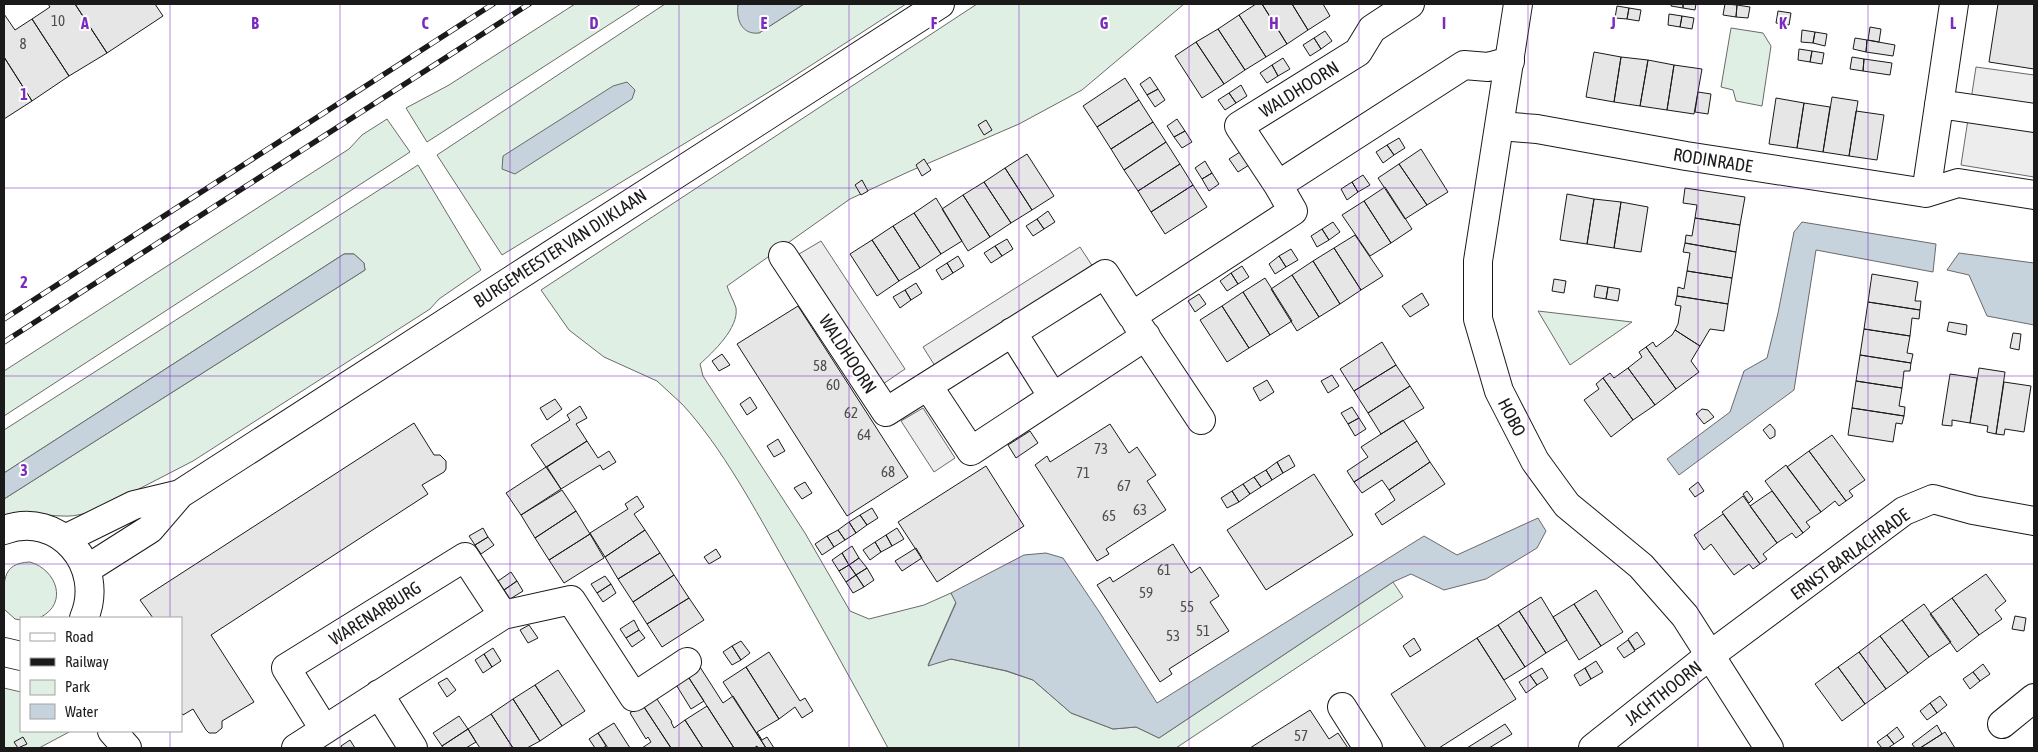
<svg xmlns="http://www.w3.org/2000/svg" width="2038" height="752" font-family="'Asap Condensed',sans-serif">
  <rect width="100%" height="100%" fill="#fff"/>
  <path fill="#e0efe3" stroke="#6a6a6a" d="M575 4H641L427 142 406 108 449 85Z
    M665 4H740L738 5 759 33 804 4H906L782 84 502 255 437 155Z
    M977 4H1184L1082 90 1019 124 908 172 850 199 727 286C729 293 734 301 736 308 739 328 713 352 700 364L703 376 805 533 850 611 869 619 924 605 951 593 956 602 928 665 951 659 1006 671 1033 680 1071 713 1113 729 1136 727 1159 738 1393 582 1403 597 1176 748H888C855 686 820 624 785 562 756 511 722 447 682 404 674 396 665 389 657 381L604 357 569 330 541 290Z
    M1731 28 1763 33 1771 46 1762 106 1736 101 1733 90 1721 87Z
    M387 119 410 152 4 416V371L349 149 362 135Z
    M418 165 481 270 439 299 430 309 193 461 102 508C89 512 77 517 63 516 42 516 24 509 4 516V499L365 270 364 263 354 254H344L4 473V430Z
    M1538 311 1632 322 1570 365Z
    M30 562C57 570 68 603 41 617 35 620 27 618 21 618V620L15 619 4 609C4 584 0 563 30 562Z
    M4 688 21 692V731H71L39 748H4Z"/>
  <path fill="#ededed" stroke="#6a6a6a" d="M1976 67 2034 75V177L1961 165Z
    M821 241 905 369 883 384 799 254Z
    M1080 247 1093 267 935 366 923 347Z
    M923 408 955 458 934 472 901 421Z"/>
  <path fill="#c6d2dc" stroke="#6a6a6a" d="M740 4H804L759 33C742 35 736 20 738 5Z
    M627 82 635 90 632 99 515 174 502 169 503 156 613 86Z
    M1802 222 1936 244 1933 272 1816 250 1794 390 1679 475 1667 459 1730 412 1744 371 1767 358 1778 313 1794 232Z
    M1959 253 2034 263V325L1987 316 1969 275 1947 270Z
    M344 254H354L364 263 365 270 4 499V473Z
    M1538 518 1546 531 1537 548 1486 579 1444 590 1411 574 1393 582 1159 738 1136 727 1113 729 1071 713 1033 680 1007 671 951 659 928 666 956 603 951 593 1024 555 1046 553 1063 558 1100 613 1157 703 1424 536 1457 555Z"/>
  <path fill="#e6e6e6" stroke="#1a1a1a" d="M48 4H75L107 53 69 76 32 19 50 7Z
    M75 4H155L163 16 107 53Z
    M1256 4H1262L1287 44 1266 57 1239 15Z
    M1262 4H1292L1308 30 1287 44Z
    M1292 4H1323L1330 16 1308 30Z
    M1671 4H1683V8L1671 6Z
    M1683 4H1696L1695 10 1683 8Z
    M1725 4 1737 5 1736 17 1723 15Z
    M1998 4H2034V69L1989 62Z
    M1737 5 1750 7 1748 18 1736 17Z
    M1617 6 1629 8 1627 19 1615 18Z
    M1629 8 1641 10 1639 21 1627 19Z
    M1778 11 1791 13 1789 25 1776 23Z
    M4 14 15 30 32 19 69 76 32 101 4 57Z
    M1669 14 1682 16 1680 27 1668 25Z
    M1239 15 1266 57 1245 70 1218 29Z
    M1682 16 1694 18 1692 29 1680 27Z
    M1870 27 1881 29 1879 42 1868 40Z
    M1218 29 1245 70 1224 84 1196 42Z
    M1802 30 1815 32 1813 43 1801 42Z
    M1325 31 1332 41 1321 49 1314 38Z
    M1815 32 1827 34 1825 46 1813 43Z
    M1314 38 1321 49 1310 56 1303 45Z
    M1855 38 1867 40 1866 52 1853 49Z
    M1867 40 1895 45 1893 56 1866 52Z
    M1196 42 1224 84 1202 98 1175 56Z
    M1799 49 1812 51 1810 62 1798 60Z
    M1812 51 1824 53 1822 64 1810 62Z
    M1594 52 1621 57 1614 102 1586 97Z
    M4 57 32 101 4 119Z
    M1621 57 1648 60 1640 106 1614 102Z
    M1852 57 1864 59 1863 71 1850 69Z
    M1283 58 1290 69 1278 76 1272 65Z
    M1864 59 1892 63 1890 75 1863 71Z
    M1648 60 1674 65 1667 110 1640 106Z
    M1272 65 1278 76 1267 83 1260 73Z
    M1674 65 1702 69 1694 114 1667 110Z
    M1150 77 1158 89 1147 95 1140 84Z
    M1125 78 1139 100 1097 127 1083 106Z
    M1241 85 1247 96 1236 103 1229 93Z
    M1158 89 1165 100 1155 107 1147 95Z
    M1698 92 1711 94 1708 114 1695 112Z
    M1229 93 1236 103 1225 110 1218 100Z
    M1832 97 1858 101 1849 156 1823 152Z
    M1776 98 1804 103 1797 148 1769 144Z
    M1139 100 1153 122 1111 149 1097 127Z
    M1804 103 1830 107 1823 152 1797 148Z
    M1856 111 1884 115 1877 160 1849 156Z
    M1177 119 1185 131 1174 137 1167 126Z
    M986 120 992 130 984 135 978 125Z
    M1153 122 1166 142 1124 170 1111 149Z
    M1185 131 1192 142 1182 148 1174 137Z
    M1399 138 1405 148 1394 155 1387 145Z
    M1166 142 1180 164 1138 191 1124 170Z
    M1387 145 1394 155 1383 163 1376 152Z
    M1421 149 1448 192 1427 205 1399 164Z
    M1240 152 1249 165 1238 172 1229 159Z
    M1027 154 1054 196 1032 210 1005 168Z
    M924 159 931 170 922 176 916 165Z
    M1205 161 1212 173 1202 179 1195 168Z
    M1180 164 1193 185 1151 212 1138 191Z
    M1399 164 1427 205 1405 219 1378 178Z
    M1005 168 1032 210 1011 223 984 182Z
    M1212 173 1219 184 1209 191 1202 179Z
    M1363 175 1370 185 1358 192 1352 182Z
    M862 180 868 191 861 195 855 185Z
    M984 182 1011 223 990 237 963 195Z
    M1352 182 1358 192 1347 200 1341 189Z
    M1193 185 1207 207 1165 234 1151 212Z
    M1385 187 1412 229 1391 243 1364 201Z
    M1685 188 1745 197 1740 225 1695 218 1697 205 1683 203Z
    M1567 194 1594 199 1587 244 1560 240Z
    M963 195 990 237 968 251 942 209Z
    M936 198 962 241 941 254 914 213Z
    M1594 199 1621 202 1614 248 1587 244Z
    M1364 201 1391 243 1370 256 1342 215Z
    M1621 202 1648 207 1641 252 1614 248Z
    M1048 211 1055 222 1044 229 1037 219Z
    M914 213 941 254 920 268 893 226Z
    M1695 218 1740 225 1736 252 1685 243 1686 235 1692 236Z
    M1037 219 1044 229 1033 236 1026 226Z
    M1333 222 1340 232 1329 240 1322 229Z
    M893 226 920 268 899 281 872 240Z
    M1322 229 1329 240 1317 247 1311 236Z
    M1355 235 1383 276 1361 290 1334 248Z
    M1007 239 1013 249 1002 256 995 246Z
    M872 240 899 281 877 296 850 254Z
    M1685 243 1736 252 1732 278 1687 271 1690 253 1683 252Z
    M995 246 1002 256 991 263 984 253Z
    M1334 248 1361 290 1340 304 1313 261Z
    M1291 249 1298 260 1286 267 1279 256Z
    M958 256 964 266 953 273 947 263Z
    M1279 256 1286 267 1275 274 1269 264Z
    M1313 261 1340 304 1319 317 1292 275Z
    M947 263 953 273 942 280 936 270Z
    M1242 266 1249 277 1238 284 1231 273Z
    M1687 271 1732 278 1728 304 1677 296 1678 287 1684 289Z
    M1231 273 1238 284 1227 291 1220 281Z
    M1872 274 1918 282 1915 301H1921L1920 310 1868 302Z
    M1292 275 1319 317 1297 331 1271 289Z
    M1265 278 1292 321 1270 335 1243 292Z
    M1554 279 1566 281 1564 293 1552 291Z
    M916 283 922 293 911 300 905 290Z
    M1596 285 1608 287 1606 299 1594 297Z
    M1608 287 1620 289 1618 301 1606 299Z
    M905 290 911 300 900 308 893 297Z
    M1243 292 1270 335 1249 348 1222 306Z
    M1422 293 1429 305 1410 317 1402 306Z
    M1199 294 1206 304 1195 312 1188 301Z
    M1677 296 1728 304 1724 331 1710 329 1700 346 1675 330 1678 324 1681 306 1675 305Z
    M1868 302 1920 310 1919 319 1912 318 1910 336 1864 329Z
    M798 306 908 477 847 516 737 344Z
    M1222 306 1249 348 1227 362 1200 320Z
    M1949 322 1967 325 1966 335 1947 331Z
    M1864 329 1910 336 1907 353 1913 354 1911 363 1860 355Z
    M1675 330 1700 346 1691 361 1699 372 1676 389 1646 347 1653 342 1656 347 1672 335Z
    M2013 333 2021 334 2019 350 2010 348Z
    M1382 342 1396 365 1354 391 1340 369Z
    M1646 347 1676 389 1655 405 1628 368 1642 357 1639 352Z
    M722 354 730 365 719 371 712 361Z
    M1860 355 1911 363 1910 371H1904L1902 388 1856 381Z
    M1396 365 1410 386 1368 413 1354 391Z
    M1628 368 1655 405 1633 420 1603 378 1610 373 1614 378Z
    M1979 368 2005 372 1996 434 1987 432 1988 426 1970 423Z
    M1950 374 1977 378 1970 423 1952 420V426L1942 425Z
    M1332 375 1339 386 1328 393 1321 381Z
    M1603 378 1633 420 1611 437 1584 400 1599 389 1596 384Z
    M1267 380 1274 392 1260 401 1253 388Z
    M1856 381 1902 388 1899 406 1905 407 1904 416 1852 408Z
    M2004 382 2031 386 2024 432 2005 429 2004 435 1996 434Z
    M1410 386 1424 408 1381 434 1368 413Z
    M750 397 757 408 747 415 740 404Z
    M555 399 562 409 547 420 540 408Z
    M580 406 587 418 576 424 587 441 546 467 531 445 570 420 567 415Z
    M1352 407 1359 418 1348 424 1341 413Z
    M1852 408 1904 416 1902 424 1896 423 1893 442 1848 435Z
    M1702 409 1708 410 1714 417 1704 424 1696 414Z
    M1359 418 1366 429 1355 436 1348 424Z
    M1403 420 1417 441 1354 482 1347 471 1368 457 1361 447Z
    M414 423 434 455H440L446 461V469L444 472 422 485 428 494 211 635 254 702 222 721V728L216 733H209L206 730 193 709 183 715 181 712V618H153L140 600Z
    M1110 424 1129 453 1137 447 1156 475 1147 481 1166 510 1106 549 1109 554 1097 561 1035 465 1047 456 1050 462Z
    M1770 424 1775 430V436L1770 439 1763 430Z
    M1030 431 1038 443 1016 458 1008 445Z
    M1832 435 1865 480 1849 491 1853 496 1846 501 1809 451Z
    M778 439 785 451 774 457 767 446Z
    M587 441 598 458 609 451 616 462 603 470 600 465 561 489 547 467Z
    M1417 441 1430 462 1389 490 1382 480 1362 493 1354 482Z
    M1809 451 1846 501 1839 506 1835 501 1821 512 1787 467Z
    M1289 455 1295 466 1283 473 1277 462Z
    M1277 462 1283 473 1272 480 1266 470Z
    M1430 462 1445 484 1382 525 1375 514 1395 500 1389 490Z
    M1786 465 1821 512 1806 522 1810 527 1803 533 1765 481Z
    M986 466 1024 526 937 582 898 522Z
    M546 467 561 489 521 515 506 493Z
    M1266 470 1272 480 1261 487 1254 477Z
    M1314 474 1353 535 1266 590 1227 530Z
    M1254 477 1261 487 1250 494 1243 484Z
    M805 482 812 493 802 499 794 488Z
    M1698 482 1704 491 1695 497 1689 489Z
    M1243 484 1250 494 1239 502 1232 491Z
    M562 490 576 511 535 538 521 515Z
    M1232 491 1239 502 1227 508 1221 498Z
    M1747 491 1753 499 1749 503 1743 494Z
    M1772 491 1803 533 1796 538 1792 533 1777 543 1750 506Z
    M637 496 644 507 634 514 645 530 605 557 590 533 628 509 625 504Z
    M1743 496 1777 543 1763 554 1767 559 1760 564 1722 512Z
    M872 508 878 518 867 525 860 515Z
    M576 511 590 534 549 560 535 538Z
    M1723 514 1760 564 1753 569 1749 564 1734 575 1711 544 1704 550 1694 535Z
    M860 515 867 525 856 533 849 522Z
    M849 522 856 533 845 540 838 530Z
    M483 528 488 537 475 545 469 536Z
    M897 528 904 539 892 546 886 535Z
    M645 530 660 553 618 579 605 557Z
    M838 530 845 540 834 547 827 536Z
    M590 534 604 558 564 583 549 560Z
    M886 535 892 546 881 552 875 542Z
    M827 536 834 547 822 555 815 544Z
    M488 537 494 545 481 554 475 545Z
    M875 542 881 552 870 560 863 550Z
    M1173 544 1191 573 1200 567 1219 596 1210 602 1229 631 1169 669 1172 674 1160 682 1097 585 1110 577 1113 582Z
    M852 546 859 558 849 565 842 553Z
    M916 548 922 558 902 571 895 561Z
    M716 549 721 557 709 564 704 557Z
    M660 553 674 575 633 602 618 579Z
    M842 553 849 565 839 571 832 560Z
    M859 558 867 568 856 575 849 565Z
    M849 565 856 575 846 582 839 571Z
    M867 568 874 580 864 587 856 575Z
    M511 572 517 581 504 590 498 581Z
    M1986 574 2006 601 1995 610 2002 619 1979 635 1952 598Z
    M674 575 689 598 647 624 633 602Z
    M856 575 864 587 853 593 846 582Z
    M605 576 611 584 597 593 591 584Z
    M517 581 523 591 510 599 504 590Z
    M611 584 616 593 603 602 597 593Z
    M1596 590 1623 632 1601 646 1574 604Z
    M1541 597 1567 640 1546 653 1519 611Z
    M689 598 704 620 662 647 647 624Z
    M1952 598 1979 635 1957 652 1930 614Z
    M1574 604 1601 646 1579 660 1553 617Z
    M1924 604 1951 642 1929 657 1902 620Z
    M1519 611 1546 653 1525 667 1498 625Z
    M2015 616 2026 618 2024 631 2012 629Z
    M634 620 639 630 626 638 620 629Z
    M1902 620 1929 657 1908 673 1880 636Z
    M529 625 538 638 528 643 520 630Z
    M1498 625 1525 667 1504 680 1477 638Z
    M639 630 645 638 632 647 626 638Z
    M1637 632 1645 644 1635 650 1628 639Z
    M1880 636 1908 673 1886 689 1859 652Z
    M1414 638 1421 650 1410 657 1403 646Z
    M1477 638 1516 699 1439 748H1426L1391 694Z
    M1628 640 1635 651 1624 658 1617 648Z
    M741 641 750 653 741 660 732 646Z
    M732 646 741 660 732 665 723 652Z
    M493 648 501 661 492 667 484 654Z
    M769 652 800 701 805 698 813 711 802 718 795 707 779 719 746 667Z
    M1859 652 1886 689 1865 704 1838 667Z
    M484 654 492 667 483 673 475 660Z
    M1596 661 1603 672 1591 679 1585 668Z
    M1983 664 1990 674 1980 681 1973 672Z
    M700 667 723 703 733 696 766 748H758L757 746 754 748H734L687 675Z
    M746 667 779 719 757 732 762 740 767 737 774 748H766L723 682Z
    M1838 667 1865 704 1842 721 1815 684Z
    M1542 668 1548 678 1537 685 1530 675Z
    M1585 668 1591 679 1580 686 1574 675Z
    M558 670 585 711 562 726 535 685Z
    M1973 672 1980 681 1970 689 1963 679Z
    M687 675 704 701 691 709 675 683Z
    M1530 675 1537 685 1526 693 1519 682Z
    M447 678 456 690 447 697 438 683Z
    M535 685 562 726 540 741 513 699Z
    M655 696 672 722H671L674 728 685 720 703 748H671L642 704Z
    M1940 696 1947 705 1937 713 1930 703Z
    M513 699 540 741 527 748H513L491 714Z
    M1930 703 1937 713 1927 720 1920 711Z
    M642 704 671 748H642L651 742 648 737 646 739 630 713Z
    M707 706 734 748H703L685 720Z
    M1310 710 1329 739 1338 733 1348 748H1250Z
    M491 714 513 748H480L476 742 468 729Z
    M459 716 468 729 442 746 433 733Z
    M614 723 630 748H608L598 733Z
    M1505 724 1512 734 1489 748H1467Z
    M1937 725 1942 734 1920 748H1915L1912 744Z
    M1897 727 1904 737 1894 744 1887 735Z
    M468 729 476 742 466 748H443L442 746Z
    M1945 732 1955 748H1920L1942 734Z
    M598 733 606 746 603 748H595L589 739Z
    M1887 735 1894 744 1888 748H1882L1877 742Z
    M23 737 27 744 18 748 14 742Z
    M350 740 355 748H342L341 746Z"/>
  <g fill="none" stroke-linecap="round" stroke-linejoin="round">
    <defs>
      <path id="minor" d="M1939 104 2034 118
        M1500 126 1537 129 1686 156 1926 193 1954 4
        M1278 185 1239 126 1358 52 1372 29 1410 4
        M1926 193 1958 183 2034 195
        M783 256 886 412 1105 274 1132 316 1293 211 1278 185 1464 65 1488 67 1510 61
        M1136 322 1201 420
        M1012 332 1053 397
        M928 386 971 451 1146 336
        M379 694 413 748
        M1342 707 1368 748
        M2002 724 2034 698
        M324 729 286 668 465 557 503 615
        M296 748 503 615 571 600 634 697 687 662
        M1593 748 1709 656 1904 511 1933 499 1973 510 2034 521"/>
      <path id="tertiary" d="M1518 4 1478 261V319L1499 391 1535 461 1567 505 1641 566 1685 616 1769 748
        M4 530C59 510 106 566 84 618
        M65 539 134 505 180 494
        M87 569 150 529 180 494 940 4
        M4 652 21 656
        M112 731 127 748"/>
    </defs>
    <use href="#minor" stroke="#1a1a1a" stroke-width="30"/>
    <use href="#tertiary" stroke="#1a1a1a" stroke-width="30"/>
    <use href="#minor" stroke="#fff" stroke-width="28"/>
    <use href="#tertiary" stroke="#fff" stroke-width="28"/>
    <defs>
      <path id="rail" d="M4 319 493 4
        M4 342 529 4"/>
    </defs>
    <use href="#rail" stroke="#1a1a1a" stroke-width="5.5"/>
    <use href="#rail" stroke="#fff" stroke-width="4" stroke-dasharray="11" stroke-linecap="butt"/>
  </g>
  <path fill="none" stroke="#7b2cbf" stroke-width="1" stroke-opacity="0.55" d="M170 4V618M340 4V748M510 4V748M679 4V748M849 4V748M1019 4V748M1189 4V748M1359 4V748M1528 4V748M1698 4V748M1868 4V748M4 188H2034M4 376H2034M4 564H2034M170 731V748"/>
  <g text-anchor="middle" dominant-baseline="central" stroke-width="4" stroke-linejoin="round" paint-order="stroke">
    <g font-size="15" fill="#4d4d4d">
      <text x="58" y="20">10</text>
      <text x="23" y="43">8</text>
      <text x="820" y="365">58</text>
      <text x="833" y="384">60</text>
      <text x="851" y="412">62</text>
      <text x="864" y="434">64</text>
      <text x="1101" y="448">73</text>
      <text x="888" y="471">68</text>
      <text x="1083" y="472">71</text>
      <text x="1124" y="485">67</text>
      <text x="1140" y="509">63</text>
      <text x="1109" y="515">65</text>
      <text x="1164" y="569">61</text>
      <text x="1146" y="592">59</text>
      <text x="1187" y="606">55</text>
      <text x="1203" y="630">51</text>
      <text x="1173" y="635">53</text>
      <text x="1301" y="735">57</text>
    </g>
    <g font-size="18" fill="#1a1a1a" stroke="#fff">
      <text transform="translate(1299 89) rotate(-32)">WALDHOORN</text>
      <text transform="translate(1713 160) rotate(9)">RODINRADE</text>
      <text transform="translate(560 248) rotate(-33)">BURGEMEESTER VAN DIJKLAAN</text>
      <text transform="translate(848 354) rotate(57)">WALDHOORN</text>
      <text transform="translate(1512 417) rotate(63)">HOBO</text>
      <text transform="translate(1850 554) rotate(-36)">ERNST BARLACHRADE</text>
      <text transform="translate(375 613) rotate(-32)">WARENARBURG</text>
      <text transform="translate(1663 693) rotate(-38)">JACHTHOORN</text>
    </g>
  </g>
  <g font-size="16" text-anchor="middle" font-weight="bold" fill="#7b2cbf" stroke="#fff" stroke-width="4" stroke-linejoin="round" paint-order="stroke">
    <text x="85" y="29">A</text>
    <text x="255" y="29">B</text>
    <text x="425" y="29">C</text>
    <text x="594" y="29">D</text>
    <text x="764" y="29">E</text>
    <text x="934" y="29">F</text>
    <text x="1104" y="29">G</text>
    <text x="1274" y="29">H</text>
    <text x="1444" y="29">I</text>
    <text x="1613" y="29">J</text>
    <text x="1783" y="29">K</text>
    <text x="1953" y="29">L</text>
    <text x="24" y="100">1</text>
    <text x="24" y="288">2</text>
    <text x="24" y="476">3</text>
  </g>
  <rect width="2038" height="752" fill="none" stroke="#1a1a1a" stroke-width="10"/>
  <rect x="20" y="617" width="162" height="115" fill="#ffffff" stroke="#a3a3a3"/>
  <rect x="30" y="633" width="25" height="8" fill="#ffffff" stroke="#a3a3a3"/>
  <text x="65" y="642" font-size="15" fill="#1a1a1a">Road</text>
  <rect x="30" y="658" width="25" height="8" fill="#1a1a1a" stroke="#a3a3a3"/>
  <text x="65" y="667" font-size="15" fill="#1a1a1a">Railway</text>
  <rect x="30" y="680" width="25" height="15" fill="#e0efe3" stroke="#a3a3a3"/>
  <text x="65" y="692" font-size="15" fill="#1a1a1a">Park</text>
  <rect x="30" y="704" width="25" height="15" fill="#c6d2dc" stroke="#a3a3a3"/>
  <text x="65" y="717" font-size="15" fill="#1a1a1a">Water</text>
</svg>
